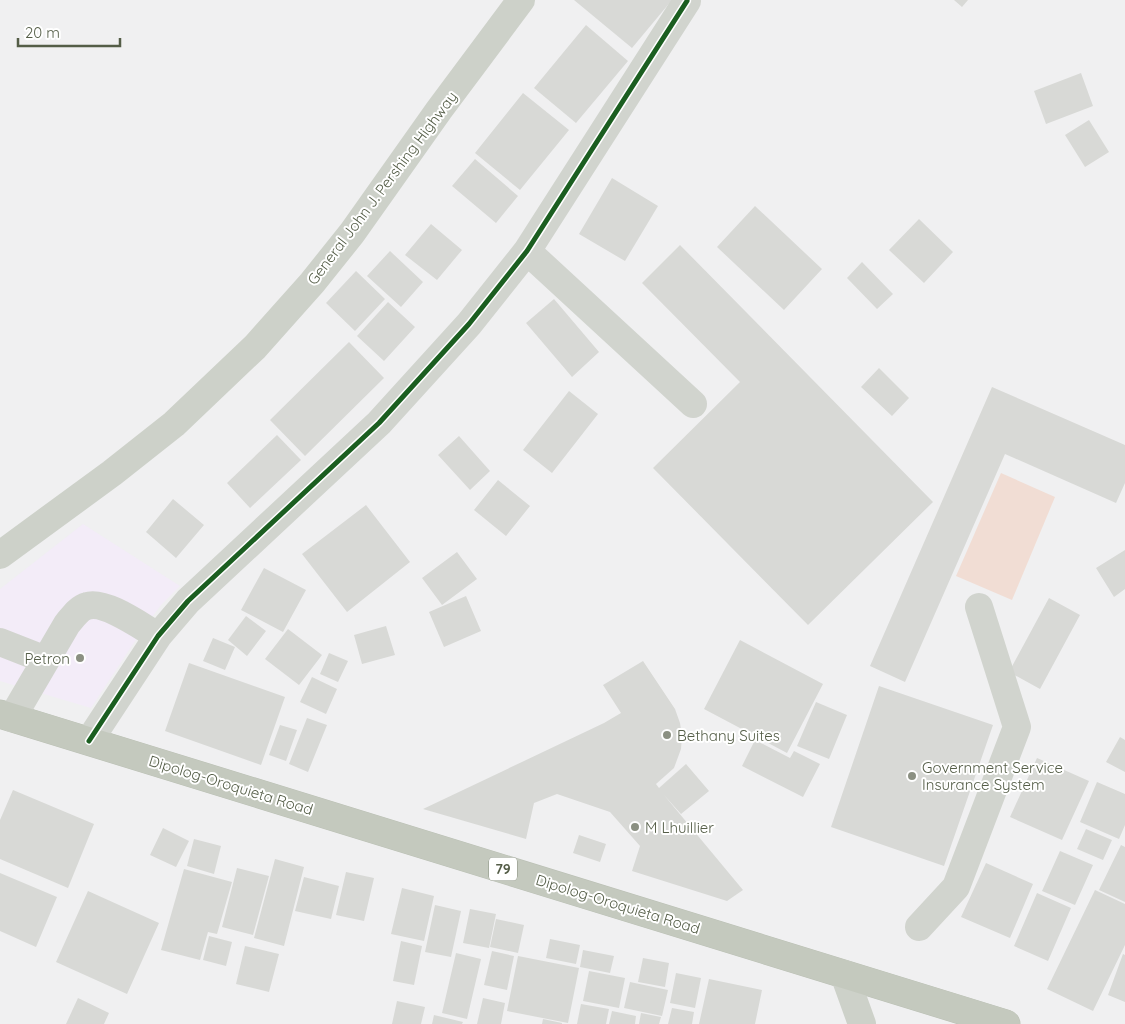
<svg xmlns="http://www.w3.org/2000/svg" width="1125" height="1024" font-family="Quicksand,sans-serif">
  <rect width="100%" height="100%" fill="#f0f0f1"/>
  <path fill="#f3ecf8" d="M83 524 180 586 161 605 141 632 91 708 0 681V589Z"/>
  <path fill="#f1ddd4" d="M1001 473 1055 497 1012 600 956 576Z"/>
  <path fill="#d8d9d6" d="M574 0H672L632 48Z
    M954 0H968L962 7Z
    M586 25 628 61 576 123 534 88Z
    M1081 73 1093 106 1046 124 1034 91Z
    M523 93 569 130 520 190 475 153Z
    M1089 120 1109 152 1085 167 1065 135Z
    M475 159 518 196 496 223 452 186Z
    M612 178 658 206 625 261 579 234Z
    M755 206 822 269 784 310 717 247Z
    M919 219 953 252 924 283 889 250Z
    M431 224 462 250 437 280 405 255Z
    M680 245 933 502 808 625 653 468 740 382 642 283Z
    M390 251 423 282 401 307 367 276Z
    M862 262 893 294 877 309 847 278Z
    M356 271 385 299 355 331 326 303Z
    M554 299 599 352 572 377 526 323Z
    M388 302 415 327 384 361 357 336Z
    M349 342 384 378 305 456 270 420Z
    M879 368 909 398 892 416 861 387Z
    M992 387 1125 445V483L1116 503 1005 454 905 682 870 666Z
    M569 391 598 414 552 473 523 450Z
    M277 435 301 460 250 508 227 483Z
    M459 436 490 471 470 490 438 455Z
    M498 480 530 506 506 536 474 510Z
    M173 499 204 525 176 558 146 532Z
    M366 505 410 562 347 612 302 554Z
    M1125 550V589L1114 597 1096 568Z
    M457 552 477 579 442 605 422 578Z
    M264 568 306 590 283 632 241 610Z
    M466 596 481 631 444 647 429 612Z
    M1049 598 1080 615 1040 689 1009 672Z
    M246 616 266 631 247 656 228 640Z
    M386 626 395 655 362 664 354 635Z
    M288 629 322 655 299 685 265 659Z
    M213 638 235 647 225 670 203 661Z
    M740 640 823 684 787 753 704 709Z
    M329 653 348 661 338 682 320 674Z
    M643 661 675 709 680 723 682 736 681 749 674 768 656 784 659 788 686 764 709 791 681 814 664 795 743 890 727 901 632 871 640 846 610 812 557 794 534 803 526 839 423 809 604 723 621 713 603 685Z
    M189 663 285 697 261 765 165 731Z
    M312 677 337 689 326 714 300 702Z
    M879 686 993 725 944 866 831 827Z
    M816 702 847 715 829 759 797 746Z
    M307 718 327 725 308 772 289 764Z
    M280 725 297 730 286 761 269 755Z
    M1120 737 1125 740V772L1106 762Z
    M755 740 790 758 794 751 820 764 803 797 742 766Z
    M1037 758 1089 781 1062 840 1010 817Z
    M1097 782 1125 794V825L1119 839 1080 822Z
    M13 790 94 824 68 888 0 859V820Z
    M163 828 189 841 176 867 150 855Z
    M1086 829 1112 840 1103 860 1077 849Z
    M579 835 606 844 600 862 573 853Z
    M194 839 221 846 214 874 187 866Z
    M1121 845 1125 847V902L1099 890Z
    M1060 851 1093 865 1075 905 1042 891Z
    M275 859 304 867 284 946 254 938Z
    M986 863 1033 884 1010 938 961 917Z
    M237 868 269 876 253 935 222 927Z
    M184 869 232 882 217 934 208 932 200 960 161 950Z
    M346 872 374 878 364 921 336 915Z
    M0 873 57 897 36 947 0 931Z
    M304 877 339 886 331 919 295 911Z
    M402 888 434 896 424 941 391 934Z
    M1095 890 1125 904V945L1093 1011 1047 989Z
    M88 891 159 923 127 994 56 962Z
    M1037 893 1071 908 1048 961 1014 946Z
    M435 905 461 911 451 957 425 952Z
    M470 909 496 914 489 948 463 943Z
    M496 919 524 925 518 953 490 947Z
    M209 936 232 942 226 966 203 960Z
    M550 939 580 945 576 964 546 958Z
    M401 941 422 946 414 985 393 981Z
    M245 946 279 954 269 992 236 984Z
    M583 950 614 956 610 973 580 967Z
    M492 951 514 956 507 990 484 985Z
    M456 953 481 959 467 1019 442 1013Z
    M1123 954 1125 955V1002L1108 995Z
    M518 956 579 968 568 1023 507 1011Z
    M643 958 669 963 665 987 638 982Z
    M589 971 625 978 619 1008 583 1001Z
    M676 973 701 978 695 1008 670 1003Z
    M709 979 762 990 755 1024H699Z
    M630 982 668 990 662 1016 624 1008Z
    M78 998 109 1013 104 1024H66Z
    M483 998 505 1003 501 1024H477Z
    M397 1001 425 1007 421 1024H392Z
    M581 1004 609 1009 606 1024H577Z
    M672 1008 694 1012 692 1024H668Z
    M612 1011 636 1016 635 1024H609Z
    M641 1013 661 1017 659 1024H639Z
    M434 1015 463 1022 462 1024H432Z
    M543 1019 562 1023V1024H542Z"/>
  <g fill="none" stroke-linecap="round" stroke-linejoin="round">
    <defs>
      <path id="highway" d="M0 714 1006 1024"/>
    </defs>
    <use href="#highway" stroke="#bbc0b5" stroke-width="29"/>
    <path stroke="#d1d4ce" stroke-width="28" d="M527 251 693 404
      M0 642 46 660
      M12 718 67 624C73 617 79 608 87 606 105 600 142 627 158 636
      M89 741 158 636 188 601 379 423 469 324 527 251 687 1
      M919 927 956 887 1017 727 979 607"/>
    <path stroke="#cdd1c9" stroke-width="28" d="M0 555 112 473 174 424 255 347 312 283 352 233 439 110 521 0
      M844 974 862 1024"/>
    <use href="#highway" stroke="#c4c9be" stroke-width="28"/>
    <defs>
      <path id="cycleway" d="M89 741 158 636 188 601 379 423 469 324 527 251 687 1"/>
    </defs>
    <use href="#cycleway" stroke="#fff" stroke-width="8"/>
    <use href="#cycleway" stroke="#1b5e20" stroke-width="5"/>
  </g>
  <g fill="#8b9082" stroke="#fff" stroke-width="2">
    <circle cx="80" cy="658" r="5"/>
    <circle cx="667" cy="735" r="5"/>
    <circle cx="912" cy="776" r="5"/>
    <circle cx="635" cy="827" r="5"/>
  </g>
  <g text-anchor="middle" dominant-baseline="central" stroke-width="4" stroke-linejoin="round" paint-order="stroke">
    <rect fill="#fff" stroke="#878e7e" stroke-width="1" x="489" y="857.5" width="28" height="23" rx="4"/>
    <g font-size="14" font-weight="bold" fill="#545d47">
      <text x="503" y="869">79</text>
    </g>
    <g font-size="15" fill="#545d47" stroke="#fff">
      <text transform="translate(382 188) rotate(-53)">General John J. Pershing Highway</text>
      <text transform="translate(231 785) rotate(17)">Dipolog-Oroquieta Road</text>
      <text transform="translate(618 904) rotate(17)">Dipolog-Oroquieta Road</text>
    </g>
    <g font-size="15" fill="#545d47" stroke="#fff" text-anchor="start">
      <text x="70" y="658" text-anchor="end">Petron</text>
      <text x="677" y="735">Bethany Suites</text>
      <text x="922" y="767">Government Service<tspan x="922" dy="17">Insurance System</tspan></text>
      <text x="645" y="827">M Lhuillier</text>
    </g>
  </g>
  <path d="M18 38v8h102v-8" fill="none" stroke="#545d47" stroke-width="2.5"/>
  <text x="25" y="38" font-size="15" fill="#545d47" stroke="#ffffff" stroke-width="4" paint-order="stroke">20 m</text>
</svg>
